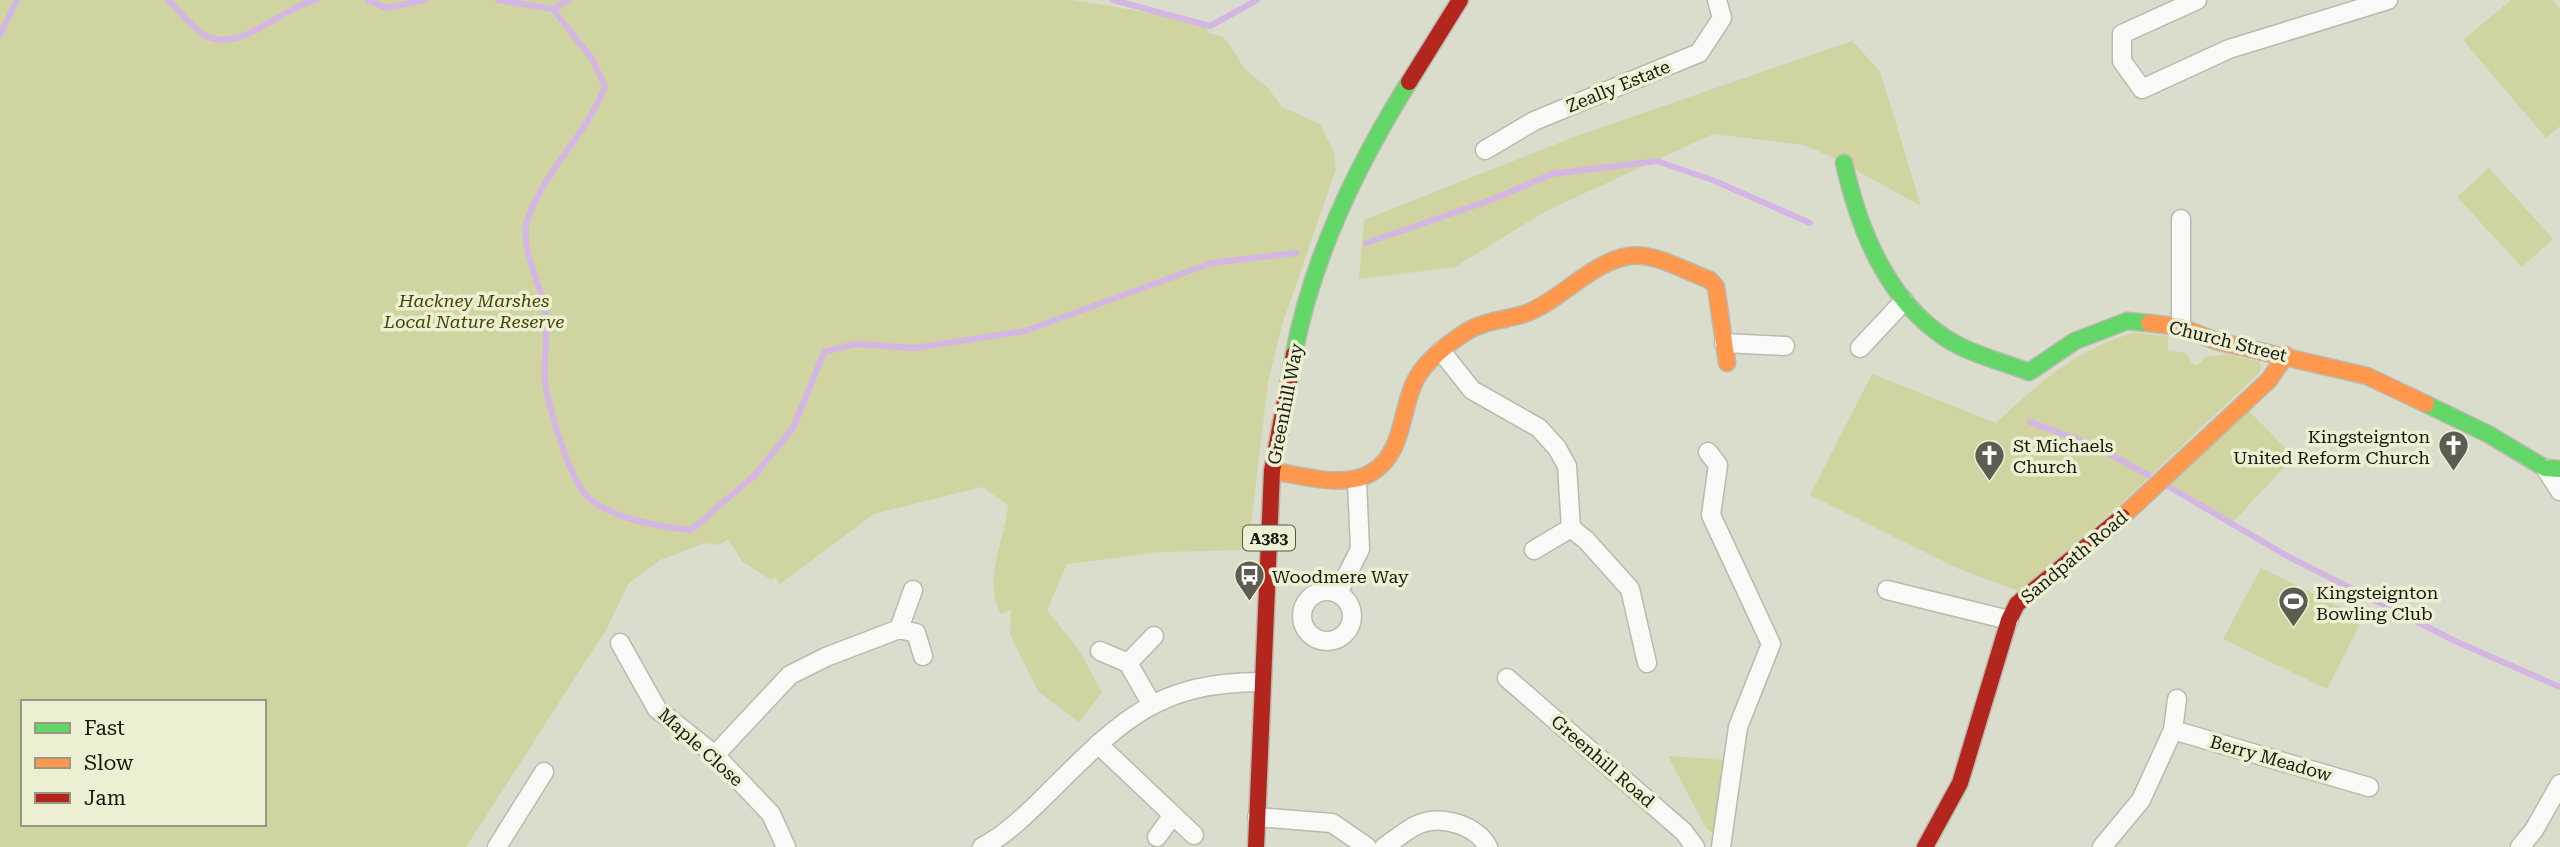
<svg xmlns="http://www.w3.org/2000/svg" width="2560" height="847" font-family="'Roboto Serif',serif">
  <rect width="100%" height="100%" fill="#dadccc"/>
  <path fill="#d0d4a0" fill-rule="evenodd" d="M0 0H1073L1205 22 1208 33 1221 36 1227 41 1244 68 1268 88 1282 107 1320 124 1334 152 1336 169 1282 325 1268 382 1248 550 1160 552 1067 564 1047 610 1079 650 1102 692 1079 722 1038 691 1010 635 1011 610 1001 614C982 578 1005 542 1008 505L982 487 874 514 780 584 775 577 771 580 742 561 728 539 719 545 705 543 660 560 628 584 607 628 466 847H0ZM23 702H264V824H23Z
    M2511 0H2552L2560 9V126L2546 138 2463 40Z
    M1852 41 1880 71 1921 206 1834 158 1804 145 1713 134 1546 211 1455 267 1359 279 1364 220 1574 137Z
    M2489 168 2553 239 2522 267 2457 197Z
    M2134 333 2168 336V350L2186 353 2193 365H2198L2205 357 2226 354 2260 362 2261 371 2124 501 2019 591 1959 569 1810 495 1872 374 1996 423C2038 384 2078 348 2134 333Z
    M2248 410 2294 457 2232 523 2167 483Z
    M2261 568 2363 618 2327 689 2223 639Z
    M1668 756 1725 760 1713 833 1706 828Z"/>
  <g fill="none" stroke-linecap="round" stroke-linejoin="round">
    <path stroke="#d3b6e4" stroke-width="6" d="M168 0C179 11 190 25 203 34 238 57 282 6 317 0
      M368 0 386 8 425 0
      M498 0 553 9 569 0
      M1113 0 1210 26 1257 0
      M553 9 592 59 605 86C587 135 546 168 528 218 518 246 541 283 545 311 549 334 543 357 545 380 548 407 569 476 586 495 607 518 661 527 691 530L755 475 793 428 824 352 855 344 915 348 1025 331 1211 263 1296 253
      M0 35 17 0
      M1366 243 1491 200 1552 174 1657 161 1715 181 1810 223
      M2030 422 2093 445 2148 475
      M2166 485 2287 556 2455 641 2560 687"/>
    <defs>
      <path id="street" d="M2197 0 2122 34V61L2142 89 2229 49 2388 0
        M1485 150 1534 121 1699 53 1722 18 1717 0
        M2181 327V219
        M1724 343 1785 346
        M1860 348 1904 301
        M1441 351 1472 390 1539 428 1557 448 1567 466 1571 528 1586 540 1630 589 1647 663
        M1708 452 1718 465 1711 515 1771 644 1738 727 1721 847
        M2545 468 2560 491
        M1534 550 1571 528
        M1887 590 2009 620
        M1302 616a25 25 0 1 1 50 0a25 25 0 1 1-50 0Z
        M1338 593 1360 549 1357 480
        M899 629 916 633 923 656
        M620 643 657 709 715 755 771 814 786 847
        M1100 651 1128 663
        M1507 678 1684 832 1695 847
        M1151 703 1128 663 1154 636
        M2173 730 2369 787
        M1098 744 1194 835
        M715 755 790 675 826 657 899 629 913 590
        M1257 817 1332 823 1367 847
        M1157 837 1173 815
        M497 847 544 772
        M982 847C1006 835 1029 812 1048 793 1119 723 1155 682 1261 682
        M1384 847C1395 840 1406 830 1417 825 1441 814 1476 825 1488 847
        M2102 847 2141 800 2173 730 2177 699
        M2520 847 2534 830 2560 784"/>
      <path id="fast" d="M1844 163C1859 229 1886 298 1944 337 1969 354 2001 361 2029 372L2075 341 2127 321 2149 323
        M1294 354C1312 258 1357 165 1409 82
        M2426 404 2488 434 2545 468 2560 469"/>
      <path id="slow" d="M2149 323 2181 327 2216 341 2367 376 2426 404
        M1272 471C1301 475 1344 489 1371 473 1405 453 1400 409 1416 379 1426 361 1449 343 1466 332 1485 320 1507 320 1527 313 1562 299 1592 262 1629 256 1654 252 1687 272 1710 280L1716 287 1727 363
        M2122 517 2269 380 2286 355"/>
      <path id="jam" d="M1409 82 1460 0
        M1256 847 1272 471 1294 354
        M1925 847 1960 783 2009 620 2017 604 2122 517"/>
    </defs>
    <use href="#street" stroke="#b9baae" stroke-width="21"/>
    <use href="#fast" stroke="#b9baae" stroke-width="19"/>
    <use href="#slow" stroke="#b9baae" stroke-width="19"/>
    <use href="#jam" stroke="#b9baae" stroke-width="19"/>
    <use href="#street" stroke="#f9faf7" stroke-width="18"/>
    <use href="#fast" stroke="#63d668" stroke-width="16"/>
    <use href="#slow" stroke="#ff974d" stroke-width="16"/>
    <use href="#jam" stroke="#b3261e" stroke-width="16"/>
  </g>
  <defs>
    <symbol id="church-pin" viewBox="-11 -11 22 30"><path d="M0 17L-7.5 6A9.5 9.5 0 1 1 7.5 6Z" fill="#5c5d51" stroke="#ecefd2"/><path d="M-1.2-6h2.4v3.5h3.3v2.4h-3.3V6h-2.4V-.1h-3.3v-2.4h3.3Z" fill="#fff"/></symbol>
    <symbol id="bus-pin" viewBox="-11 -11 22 30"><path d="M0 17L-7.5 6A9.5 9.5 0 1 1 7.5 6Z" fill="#5c5d51" stroke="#ecefd2"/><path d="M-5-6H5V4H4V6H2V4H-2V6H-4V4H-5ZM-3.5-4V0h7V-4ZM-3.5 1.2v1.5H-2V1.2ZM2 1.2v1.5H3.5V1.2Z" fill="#fff"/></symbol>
    <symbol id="stadium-pin" viewBox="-11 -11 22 30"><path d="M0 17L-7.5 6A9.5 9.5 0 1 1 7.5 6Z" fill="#5c5d51" stroke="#ecefd2"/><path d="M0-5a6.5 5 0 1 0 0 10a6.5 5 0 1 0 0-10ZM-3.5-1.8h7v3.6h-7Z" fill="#fff"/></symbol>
  </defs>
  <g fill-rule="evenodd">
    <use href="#church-pin" x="2436" y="428" width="35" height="47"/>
    <use href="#church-pin" x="1972" y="438" width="35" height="47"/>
    <use href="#bus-pin" x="1232" y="558" width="35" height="47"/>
    <use href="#stadium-pin" x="2276" y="584" width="35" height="47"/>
  </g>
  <g text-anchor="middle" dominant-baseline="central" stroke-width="7" stroke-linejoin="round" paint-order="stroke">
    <rect fill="#ecefd2" stroke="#58594a" stroke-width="2" x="1243" y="525.5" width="52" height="25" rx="5"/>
    <g font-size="16" font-weight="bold" fill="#18190f">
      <text x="1269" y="538">A383</text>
    </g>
    <g font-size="18" fill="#18190f" stroke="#ecefd2">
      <text transform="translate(1618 86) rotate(-22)">Zeally Estate</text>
      <text transform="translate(2228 341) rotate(14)">Church Street</text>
      <text transform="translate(1285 404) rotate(-79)">Greenhill Way</text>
      <text transform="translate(2074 557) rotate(-40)">Sandpath Road</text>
      <text transform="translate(701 747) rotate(42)">Maple Close</text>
      <text transform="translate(2271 758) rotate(16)">Berry Meadow</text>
      <text transform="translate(1603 761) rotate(41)">Greenhill Road</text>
    </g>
    <g font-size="18" font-style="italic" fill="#434500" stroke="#ecefd2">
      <text x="474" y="300">Hackney Marshes<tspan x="474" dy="21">Local Nature Reserve</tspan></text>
    </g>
    <g font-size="18" fill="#18190f" stroke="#ecefd2" text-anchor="start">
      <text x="2430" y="436" text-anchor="end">Kingsteignton<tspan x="2430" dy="21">United Reform Church</tspan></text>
      <text x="2013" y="445">St Michaels<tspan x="2013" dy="21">Church</tspan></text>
      <text x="1272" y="576">Woodmere Way</text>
      <text x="2316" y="592">Kingsteignton<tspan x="2316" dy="21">Bowling Club</tspan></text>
    </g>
  </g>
  <rect x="21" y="700" width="245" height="126" fill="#ecefd2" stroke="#979984" stroke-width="2"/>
  <rect x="35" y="723" width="35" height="10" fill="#63d668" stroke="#979984" stroke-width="2"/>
  <text x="84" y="735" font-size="21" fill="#18190f">Fast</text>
  <rect x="35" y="758" width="35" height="10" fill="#ff974d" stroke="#979984" stroke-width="2"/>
  <text x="84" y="770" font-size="21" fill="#18190f">Slow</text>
  <rect x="35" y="793" width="35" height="10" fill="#b3261e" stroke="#979984" stroke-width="2"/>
  <text x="84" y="805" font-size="21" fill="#18190f">Jam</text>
</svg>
